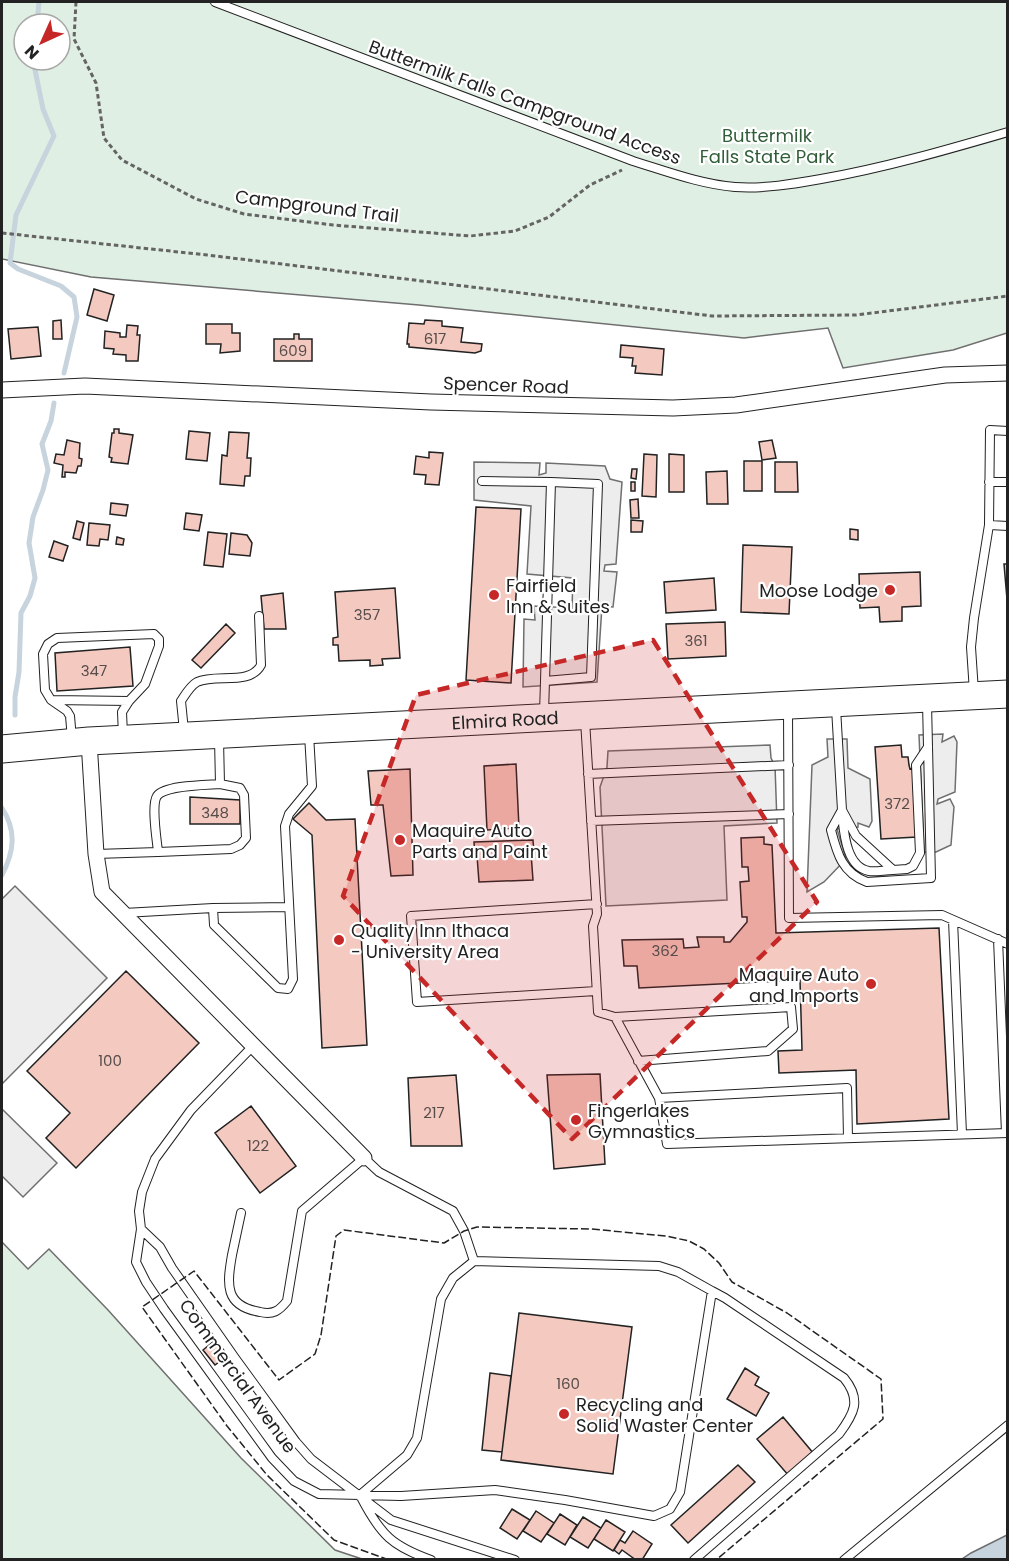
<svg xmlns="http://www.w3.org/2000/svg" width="1009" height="1561" font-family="Poppins,sans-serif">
  <rect width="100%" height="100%" fill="#fff"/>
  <path fill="#e0efe3" stroke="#6f6f6f" stroke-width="1.5" fill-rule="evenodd" d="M2 2H1007V333L953 350 843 368 828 328 744 338 419 305 91 277 2 259ZM24 24H60V60H24Z
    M2 1242 28 1269 49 1249 108 1310 241 1458 335 1550 362 1559H2Z"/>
  <path fill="#ededed" stroke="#6f6f6f" stroke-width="1.5" d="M474 462 540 463 539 475 546 473V463L605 466 610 479 622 482 616 564 605 565 604 571 617 572 613 607 602 606 597 682 523 687 524 619 535 620 534 606 572 608 573 578 527 574 531 506 474 500Z
    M943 734 942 742 954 736 957 742 955 792 938 799 937 804 950 799 954 807 951 845 936 852H924L919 735Z
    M827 739H847L848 768 870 779 872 821 869 827 858 823V827L837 829 846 859 824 882 807 892 812 765 828 757Z
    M770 745 771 758 775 766 777 823 724 826 727 900 606 906 600 787 607 767 608 751Z
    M15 886 107 978 2 1084V899Z
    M2 1109 57 1163 23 1197 2 1176Z"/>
  <path fill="#c7d3dd" stroke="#6f6f6f" stroke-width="1.5" d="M1007 1535V1559H962L971 1553Z"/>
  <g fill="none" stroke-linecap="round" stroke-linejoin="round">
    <path stroke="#c7d3dd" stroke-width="5" d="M37 24 39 2
      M33 60 43 109 54 136 16 215 10 263 18 269 61 286 74 297 77 317 64 373
      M15 715V697L19 672 21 613 30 596 35 578 29 543 33 517 43 490 48 470 42 444 51 421 54 403
      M2 808C17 831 14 852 2 875"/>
  </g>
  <path fill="#f3c9c0" stroke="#222" stroke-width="1.5" d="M94 289 114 295 107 321 87 315Z
    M61 320 62 339H53V321Z
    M425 320 442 321V326L463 328 461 342 482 344 481 351 475 353 409 347V344H407L409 323 424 324Z
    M206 324H232V333H240V351L220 353 221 344H206Z
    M127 325 138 326 137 335H140L138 361H126V355L113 354 114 349 104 348 105 331 120 333V337H126Z
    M38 327 41 356 11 359 8 329Z
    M294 334H299V339H312V361H274V339H294Z
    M621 345 664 349 662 375 635 373 636 366H632L633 358 620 357Z
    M114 429H119V433L133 435 128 464 111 462 112 458 109 457 112 433H114Z
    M189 431 210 433 207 461 186 459Z
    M229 432 249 433 247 458H251L250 476H245L244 486 220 484 222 455 227 456Z
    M67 440 80 443 79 458 82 459 81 466H78L76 473 65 472V477H62L63 465 54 463 56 454 64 455Z
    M772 440 776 458 762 460 759 442Z
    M429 452 443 453 439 485 425 484 426 475 414 474 416 456 429 458Z
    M644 454 657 455 656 497 642 496Z
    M669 454 684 455V492H669Z
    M744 461H762V491H744Z
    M775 462H797L798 492H775Z
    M632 469H637L636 479 631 478Z
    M727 471 728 504H707L706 472Z
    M631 482H635V491H631Z
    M638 499 639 518H631L630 500Z
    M111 503 128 505 126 516 110 514Z
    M476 507 521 509 511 683 466 680Z
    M186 513 202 515 199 531 184 529Z
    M631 520 643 521 642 532H631Z
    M77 521 84 523 80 540 73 538Z
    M89 523 110 525 108 540 100 539 99 546 87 545Z
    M850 529 858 530V540L850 539Z
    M208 532 227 534 223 567 204 565Z
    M231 533 247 535 252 543 250 556 229 554Z
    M117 537 124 539 123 545 116 544Z
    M54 541 68 546 63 561 49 557Z
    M743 545 792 547 789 614 741 612Z
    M1004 564H1008V611Z
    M920 572 921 606 902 607V621L880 622 879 607 860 608 859 574Z
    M714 578 716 610 666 613 664 582Z
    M395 588 400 658 382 659 383 665 370 666V660L339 661 338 645H333V638L338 637 335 592Z
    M283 593 286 629H264L261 596Z
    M725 622 726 656 668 659 666 624Z
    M226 624 235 633 201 668 192 660Z
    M130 647 133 686 57 691 55 653Z
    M901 745 902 757H908L909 765 910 769 913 768 917 837 881 839 875 747Z
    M516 764 519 828 487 830 484 766Z
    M410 769 413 875 391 876 383 805H371L368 771Z
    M190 797 240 800V824H190Z
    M309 803 326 820 355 819 367 1045 322 1048 312 835 293 819Z
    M764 837V844L772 845 776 933 939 928 949 1119 857 1124 856 1070 779 1073 778 1051 802 1050 800 980 639 988 637 966H624L622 940 683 939 684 948 699 947 697 937H724V942H730L747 922V917H742L740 882 749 881 748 867H742L741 838Z
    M533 840 534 853H531L533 880 479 882 477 856H475L474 842Z
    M126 971 199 1043 76 1168 46 1138 70 1113 27 1071Z
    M600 1074 605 1164 554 1169 547 1075Z
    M456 1075 462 1146H411L408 1078Z
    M251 1106 296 1166 260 1193 215 1133Z
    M519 1313 632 1327 613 1474 501 1460Z
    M215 1340 227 1356 215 1365 203 1350Z
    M745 1368 759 1377 755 1385 769 1393 756 1416 727 1399Z
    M490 1373 511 1376 502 1452 482 1450Z
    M783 1417 814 1454 789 1476 757 1439Z
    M738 1465 755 1482 688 1543 671 1525Z
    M512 1509 530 1520 517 1539 500 1528Z
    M536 1511 554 1523 541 1542 523 1531Z
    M560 1514 577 1525 565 1545 547 1534Z
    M583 1517 601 1528 588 1548 570 1537Z
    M606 1520 625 1532 613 1551 594 1539Z
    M633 1531 652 1544 642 1560H636L622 1550 619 1554 614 1550 620 1540 625 1543Z"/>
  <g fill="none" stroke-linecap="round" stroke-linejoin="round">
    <defs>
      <path id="lane" d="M215 2 633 161C666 171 700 184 735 187 764 189 793 184 821 179 884 168 946 150 1008 132
        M482 481 551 482
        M989 482H1008
        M989 525 1008 526
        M974 692 971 647 974 618 989 525 990 430 1008 431
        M52 700 129 701
        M836 708 842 810 831 830C837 853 842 873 867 882L931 878 927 703
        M788 709 789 918 942 915 1008 944
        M544 713 545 681 551 482 598 484 591 677 545 681
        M585 720 597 914 593 926 598 1012 615 1017 659 1098 667 1144 1008 1133
        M184 731 181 701C185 695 190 686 197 682 216 673 250 686 261 665L259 616
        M72 739 70 716 67 711 51 700 45 690 43 654 48 644 57 638 154 634 159 639V646L145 684 129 701 122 712 123 735
        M588 774 789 765
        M842 810 856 836 893 870 907 869 913 866 920 853 916 765 928 747
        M842 815C844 832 846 867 869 871 876 872 885 870 893 870
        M591 821 789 814
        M158 852 231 849 240 845 246 838 244 795 240 788 220 784
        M96 854 158 852C157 841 151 805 157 796 165 785 206 785 220 784L219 739
        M213 908 289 907
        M124 913 213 908 214 925 278 988 288 989 293 979 285 826 289 814 312 786 309 734
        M953 920 962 1134
        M998 939 1006 1133
        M596 991 417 1002 411 916 597 904
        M615 1017 791 1007 793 1029 768 1051 638 1061
        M253 1046 191 1110 155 1159 142 1192 139 1211 141 1229 136 1262 146 1282 164 1309 272 1458 294 1481 319 1494 401 1496 495 1490 565 1500 654 1516 670 1509 680 1492 712 1291 678 1272 659 1266 474 1261
        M659 1098 847 1088 848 1138
        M241 1213C238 1227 235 1241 232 1255 227 1284 224 1306 260 1312 273 1315 279 1311 287 1301L302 1211 364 1158 379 1172 453 1211 464 1231 474 1261
        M141 1229 160 1247 172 1268 235 1358 296 1442 311 1459 391 1520 515 1560
        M360 1495 407 1455 417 1438 441 1299 453 1278 474 1261
        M362 1499C381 1535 392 1546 431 1560
        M694 1560 839 1434C854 1414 862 1400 844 1378L725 1298 712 1291
        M844 1560 1008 1425"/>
      <path id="street" d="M2 390 85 386 431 402 673 408 736 405 945 375 1008 373
        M89 741 96 854 102 892 364 1158"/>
      <g id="highway">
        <path id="s1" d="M2 749 89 741 1008 694"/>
      </g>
    </defs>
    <use href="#lane" stroke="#222" stroke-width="10"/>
    <use href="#street" stroke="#222" stroke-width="17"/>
    <use href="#highway" stroke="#222" stroke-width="29"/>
    <path stroke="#646464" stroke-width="3" stroke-dasharray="4.5 3" stroke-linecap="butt" d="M76 2 74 39 96 83 104 138 122 160 196 199 244 214 333 225 470 236 515 231 549 217 590 185 622 170
      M2 233 207 255 712 316 856 315 1008 296"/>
    <use href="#lane" stroke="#fff" stroke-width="8"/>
    <use href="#street" stroke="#fff" stroke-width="15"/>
    <use href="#highway" stroke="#fff" stroke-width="27"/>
    <path stroke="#222" stroke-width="1.5" stroke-dasharray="8 3" stroke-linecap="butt" d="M389 1560 334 1540 267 1475 227 1426 142 1307 194 1271 279 1380 315 1354 321 1335 336 1236 344 1230 444 1243 464 1231 477 1227 591 1229 666 1236 689 1241 704 1249 719 1263 732 1282 787 1313 881 1379 883 1419 716 1560"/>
  </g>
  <path fill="#c62828" fill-opacity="0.2" stroke="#c62828" stroke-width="4.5" stroke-dasharray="12 8" stroke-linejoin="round" d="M653 640 817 902 572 1139 343 896 416 695Z"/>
  <g fill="#c62828" stroke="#fff" stroke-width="2">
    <circle cx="890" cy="590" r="6"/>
    <circle cx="494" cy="595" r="6"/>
    <circle cx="400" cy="840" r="6"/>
    <circle cx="339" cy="940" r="6"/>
    <circle cx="871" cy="984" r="6"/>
    <circle cx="576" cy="1120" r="6"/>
    <circle cx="564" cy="1414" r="6"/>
  </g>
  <g text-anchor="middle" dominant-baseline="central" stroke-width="4.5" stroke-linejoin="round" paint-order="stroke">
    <g font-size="15" fill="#564c4a">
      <text x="435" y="338">617</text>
      <text x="293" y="350">609</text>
      <text x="367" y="614">357</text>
      <text x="696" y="640">361</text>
      <text x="94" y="670">347</text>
      <text x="897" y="803">372</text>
      <text x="215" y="812">348</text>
      <text x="665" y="950">362</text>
      <text x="110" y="1060">100</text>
      <text x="434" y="1112">217</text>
      <text x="258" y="1145">122</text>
      <text x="568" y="1383">160</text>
    </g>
    <g font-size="18" fill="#222" stroke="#fff">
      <text transform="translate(525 102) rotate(20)">Buttermilk Falls Campground Access</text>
      <text transform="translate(317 206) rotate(7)">Campground Trail</text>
      <text transform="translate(506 385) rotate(2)">Spencer Road</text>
      <text stroke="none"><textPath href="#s1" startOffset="504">Elmira Road</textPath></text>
      <text transform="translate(238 1376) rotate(54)">Commercial Avenue</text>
    </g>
    <g font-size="18" fill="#2f5e38" stroke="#fff">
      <text x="767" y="135">Buttermilk<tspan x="767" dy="21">Falls State Park</tspan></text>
    </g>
    <g font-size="18" fill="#222" stroke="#fff" text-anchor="start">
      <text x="506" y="585">Fairfield<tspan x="506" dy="21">Inn &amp; Suites</tspan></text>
      <text x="878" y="590" text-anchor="end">Moose Lodge</text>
      <text x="412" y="830">Maquire Auto<tspan x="412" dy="21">Parts and Paint</tspan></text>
      <text x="351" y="930">Quality Inn Ithaca<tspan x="351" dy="21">- University Area</tspan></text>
      <text x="859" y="974" text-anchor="end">Maquire Auto<tspan x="859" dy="21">and Imports</tspan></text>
      <text x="588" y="1110">Fingerlakes<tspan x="588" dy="21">Gymnastics</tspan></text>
      <text x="576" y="1404">Recycling and<tspan x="576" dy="21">Solid Waster Center</tspan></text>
    </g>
  </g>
  <rect width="1009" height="1561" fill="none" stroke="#222222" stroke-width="6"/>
  <g transform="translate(42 42) rotate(225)"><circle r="28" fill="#ffffff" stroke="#a7a7a7" stroke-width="1.5"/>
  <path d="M0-4.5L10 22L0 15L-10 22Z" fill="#c62828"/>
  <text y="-9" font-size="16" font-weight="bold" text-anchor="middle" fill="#222222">N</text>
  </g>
</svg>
